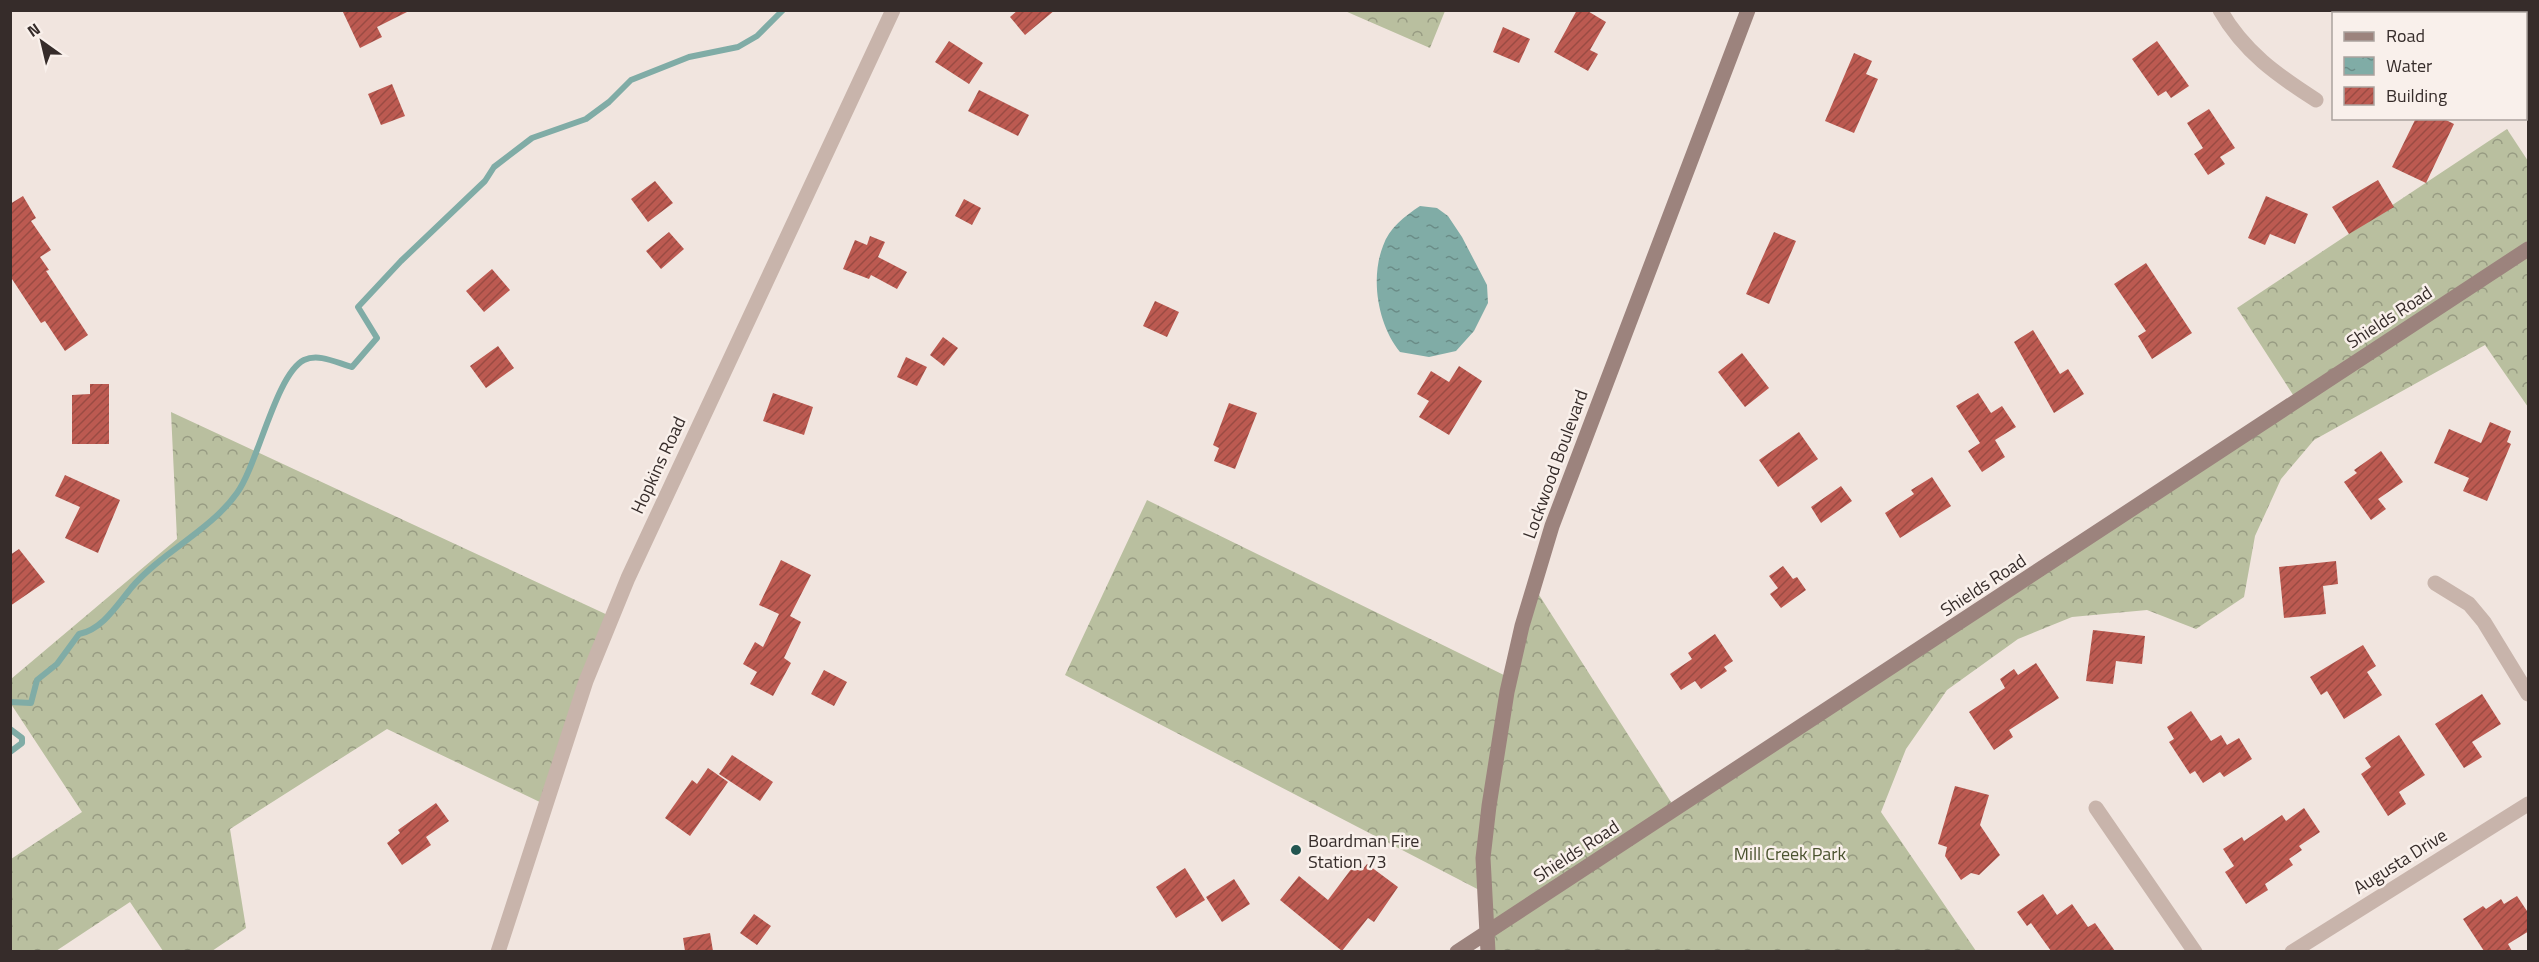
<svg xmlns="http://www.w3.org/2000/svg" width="2539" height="962" font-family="'Titillium Web',sans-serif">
  <defs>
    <pattern id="forest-crowns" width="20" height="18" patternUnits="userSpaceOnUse" patternTransform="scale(1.5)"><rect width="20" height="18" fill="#b9bf9f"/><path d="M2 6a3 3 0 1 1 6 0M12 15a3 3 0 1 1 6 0" fill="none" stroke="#979b82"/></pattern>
    <pattern id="water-ripples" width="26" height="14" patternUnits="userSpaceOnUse" patternTransform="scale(1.5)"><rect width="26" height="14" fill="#80aca6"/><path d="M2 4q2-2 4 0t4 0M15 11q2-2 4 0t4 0" fill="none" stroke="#6a8c87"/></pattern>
    <pattern id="building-hatch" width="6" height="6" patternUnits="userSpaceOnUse" patternTransform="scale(1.5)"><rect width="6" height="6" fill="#bc5a51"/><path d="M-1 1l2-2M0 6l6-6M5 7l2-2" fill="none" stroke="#9a4b43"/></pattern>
  </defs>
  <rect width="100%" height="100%" fill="#f1e5df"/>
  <path fill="url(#forest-crowns)" d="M1345 11H1445L1430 48Z
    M2507 129 2528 161V407L2485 345 2314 440 2281 479 2255 536 2244 597 2196 629 2147 610 2072 617 2018 639 1947 690 1906 749 1881 812 1976 951H1488L1485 893 1065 675 1147 500 1510 678 1534 587 1676 810 2297 401 2237 308Z
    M171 412 612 617 546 805 387 729 230 829 246 928 212 951H163L130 902 56 951 11 952V859L82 812 11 704V679L177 539Z"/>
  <path fill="url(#water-ripples)" d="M1420 206 1437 208 1448 216 1462 237 1487 285 1488 303 1474 331 1456 351 1429 357 1400 352C1378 325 1370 279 1383 246 1389 228 1405 216 1420 206Z"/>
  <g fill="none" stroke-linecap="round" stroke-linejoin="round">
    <path stroke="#80aca6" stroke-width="6" d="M10 702 31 703 37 680 57 664 79 634C102 630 117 605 132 587 162 552 210 531 237 493 258 464 276 374 304 360 319 353 337 363 352 367L377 338 358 307 401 261 485 181 494 167 532 138 586 119 609 102 631 80 689 57 738 47 757 36 783 10
      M10 729 22 738V743L10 752"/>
  </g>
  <path fill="url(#building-hatch)" d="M342 10H411L377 27 382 37 360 48Z
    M1018 10H1055L1025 35 1010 17Z
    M1577 10H1586L1606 22 1590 50 1598 54 1588 71 1554 52Z
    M1503 27 1530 39 1519 63 1493 52Z
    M949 41 983 63 969 84 935 62Z
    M2157 41 2189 86 2171 98 2166 91 2158 96 2132 59Z
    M1854 53 1872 61 1866 74 1878 79 1854 133 1825 121Z
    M392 84 405 116 381 125 368 94Z
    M979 90 1029 115 1018 136 968 111Z
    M2209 109 2235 148 2220 157 2225 164 2208 175 2194 154 2203 148 2187 123Z
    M2416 118H2442L2454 124 2426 183 2392 167Z
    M2378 180 2394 207 2349 234 2332 207Z
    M655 181 673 203 648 222 631 199Z
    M23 196 36 218 31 221 51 250 40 257 49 270 46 271 88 335 65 351 45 321 41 323 10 276V204Z
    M2266 196 2308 214 2295 244 2270 234 2265 245 2248 238Z
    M964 199 981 208 972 225 955 216Z
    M669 232 684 249 661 269 646 251Z
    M1774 232 1796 241 1769 304 1746 294Z
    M870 236 885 242 878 257 907 272 897 289 871 275 869 279 843 269 855 240 867 245Z
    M2146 263 2192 333 2152 359 2138 336 2146 331 2114 284Z
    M492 269 510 290 484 312 466 291Z
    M1155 301 1179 312 1167 337 1143 326Z
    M2033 330 2060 374 2068 369 2084 394 2054 413 2014 342Z
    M943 337 958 348 944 366 930 355Z
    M498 346 514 368 486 388 470 366Z
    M1742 353 1769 388 1745 407 1718 372Z
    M906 357 927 367 917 386 897 377Z
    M1459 366 1482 381 1449 435 1419 417 1429 401 1417 394 1431 371 1449 382Z
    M90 384H109V444H72V395L90 394Z
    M773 393 813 407 804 435 763 421Z
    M1978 393 1991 413 2002 406 2016 427 1995 440 2005 457 1982 472 1968 451 1980 443 1956 406Z
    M1229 403 1257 413 1235 469 1214 461 1219 448 1213 445Z
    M2490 422 2511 431 2507 442 2511 444 2487 501 2463 491 2469 478 2434 463 2449 429 2481 443Z
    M1799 432 1818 459 1778 487 1759 460Z
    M2381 451 2403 482 2378 499 2386 509 2371 520 2344 482 2357 473 2354 470Z
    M65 475 120 500 98 553 65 538 80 507 55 496Z
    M1932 477 1951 506 1900 538 1885 513 1914 494 1911 490Z
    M1841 486 1852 501 1821 523 1811 507Z
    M19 549 45 582 10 606V555Z
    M781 560 811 575 790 616 801 622 784 658 791 663 773 696 750 684 757 672 743 664 755 642 763 647 779 614 759 605Z
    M2336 561 2338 584 2323 586 2326 614 2284 618 2279 567Z
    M1783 566 1793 579 1797 577 1806 590 1781 608 1770 594 1778 588 1769 576Z
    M2093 630 2145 636 2142 664 2116 661 2113 684 2086 681Z
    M1715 634 1733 661 1724 667 1727 671 1701 689 1695 681 1681 690 1670 674 1692 659 1688 653Z
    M2363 645 2376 666 2367 672 2382 695 2344 719 2327 691 2321 695 2310 677Z
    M2036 663 2059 698 2009 730 2013 737 1994 750 1969 712 2005 688 2000 679 2014 669 2018 675Z
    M824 670 847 682 834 706 811 694Z
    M2482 694 2501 724 2472 742 2482 757 2464 768 2435 724Z
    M2191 711 2211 741 2221 735 2227 745 2239 738 2252 759 2224 777 2220 772 2203 783 2195 771 2190 774 2169 742 2174 739 2167 727Z
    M2399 735 2425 775 2399 792 2406 804 2388 816 2361 774 2371 767 2365 758Z
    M732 755 773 782 760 801 719 774Z
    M708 768 728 782 690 836 665 818 692 780 697 784Z
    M1955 786 1989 795 1980 825 2000 855 1979 875 1971 873 1961 880 1945 856 1947 847 1938 844Z
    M436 803 449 821 426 837 431 845 402 865 387 843 400 833 398 830Z
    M2304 808 2320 832 2299 846 2302 850 2289 859 2293 865 2265 884 2268 890 2246 904 2225 872 2234 866 2223 849 2242 837 2244 841 2282 815 2286 821Z
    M1355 864 1362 870 1367 864 1398 887 1374 922 1368 918 1342 951 1280 900 1299 876 1328 900Z
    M1185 868 1205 900 1176 918 1156 887Z
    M1234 879 1250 904 1222 922 1206 897Z
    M2043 894 2057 915 2072 904 2088 927 2095 923 2115 951H2051L2031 923 2027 926 2017 912Z
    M2517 896 2529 914V931L2508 944 2512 951H2484L2463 919 2483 906 2486 909 2501 899 2504 904Z
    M754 914 771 926 757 945 740 933Z
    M710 933 713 951H685L683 938Z"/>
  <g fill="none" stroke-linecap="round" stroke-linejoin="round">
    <path stroke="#c8b4ab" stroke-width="15" d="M2220 10C2244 52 2277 75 2316 100
      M2435 583 2469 604 2484 622 2528 694
      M2096 808 2195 952
      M2292 952 2528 804"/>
    <path stroke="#c8b4ab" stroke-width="15" d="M498 952 586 681 628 578 893 10"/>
    <path stroke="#9c837d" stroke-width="15" d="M1457 952 2528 249
      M1488 952 1483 858 1489 806 1507 692 1522 626 1552 526 1748 10"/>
  </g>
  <circle fill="#225550" stroke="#f9f0eb" stroke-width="2" cx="1296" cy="850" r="6"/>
  <g text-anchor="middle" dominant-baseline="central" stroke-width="5" stroke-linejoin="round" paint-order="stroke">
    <g font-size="18" fill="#362c2a" stroke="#f9f0eb">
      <text transform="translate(2389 317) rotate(-33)">Shields Road</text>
      <text transform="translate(1555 464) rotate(-70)">Lockwood Boulevard</text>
      <text transform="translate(658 465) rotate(-65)">Hopkins Road</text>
      <text transform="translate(1983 585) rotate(-33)">Shields Road</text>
      <text transform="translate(1576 851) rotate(-33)">Shields Road</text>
      <text transform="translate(2400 861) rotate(-32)">Augusta Drive</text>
    </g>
    <g font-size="18" fill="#362c2a" stroke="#f9f0eb" text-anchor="start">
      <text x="1308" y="840">Boardman Fire<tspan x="1308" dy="21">Station 73</tspan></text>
    </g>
    <g font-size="18" fill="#4b532f" stroke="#f9f0eb">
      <text x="1790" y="853">Mill Creek Park</text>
    </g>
  </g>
  <rect width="2539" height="962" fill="none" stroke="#362c2a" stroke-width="24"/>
  <rect x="2332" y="12" width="195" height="108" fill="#f9f0eb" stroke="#aba29e" stroke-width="1.5"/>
  <rect x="2344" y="32" width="30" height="9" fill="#9c837d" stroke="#aba29e" stroke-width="1.5"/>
  <text x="2386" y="42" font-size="18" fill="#362c2a">Road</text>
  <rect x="2344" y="57" width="30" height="18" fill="url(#water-ripples)" stroke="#aba29e" stroke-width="1.5"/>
  <text x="2386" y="72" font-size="18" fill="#362c2a">Water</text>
  <rect x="2344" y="87" width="30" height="18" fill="url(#building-hatch)" stroke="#aba29e" stroke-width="1.5"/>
  <text x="2386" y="102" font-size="18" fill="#362c2a">Building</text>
  <g transform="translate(42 42) rotate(326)" stroke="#f9f0eb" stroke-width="4.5" paint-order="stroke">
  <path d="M0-4.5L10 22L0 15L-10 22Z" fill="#362c2a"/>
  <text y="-9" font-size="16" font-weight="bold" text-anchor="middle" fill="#362c2a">N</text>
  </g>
</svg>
